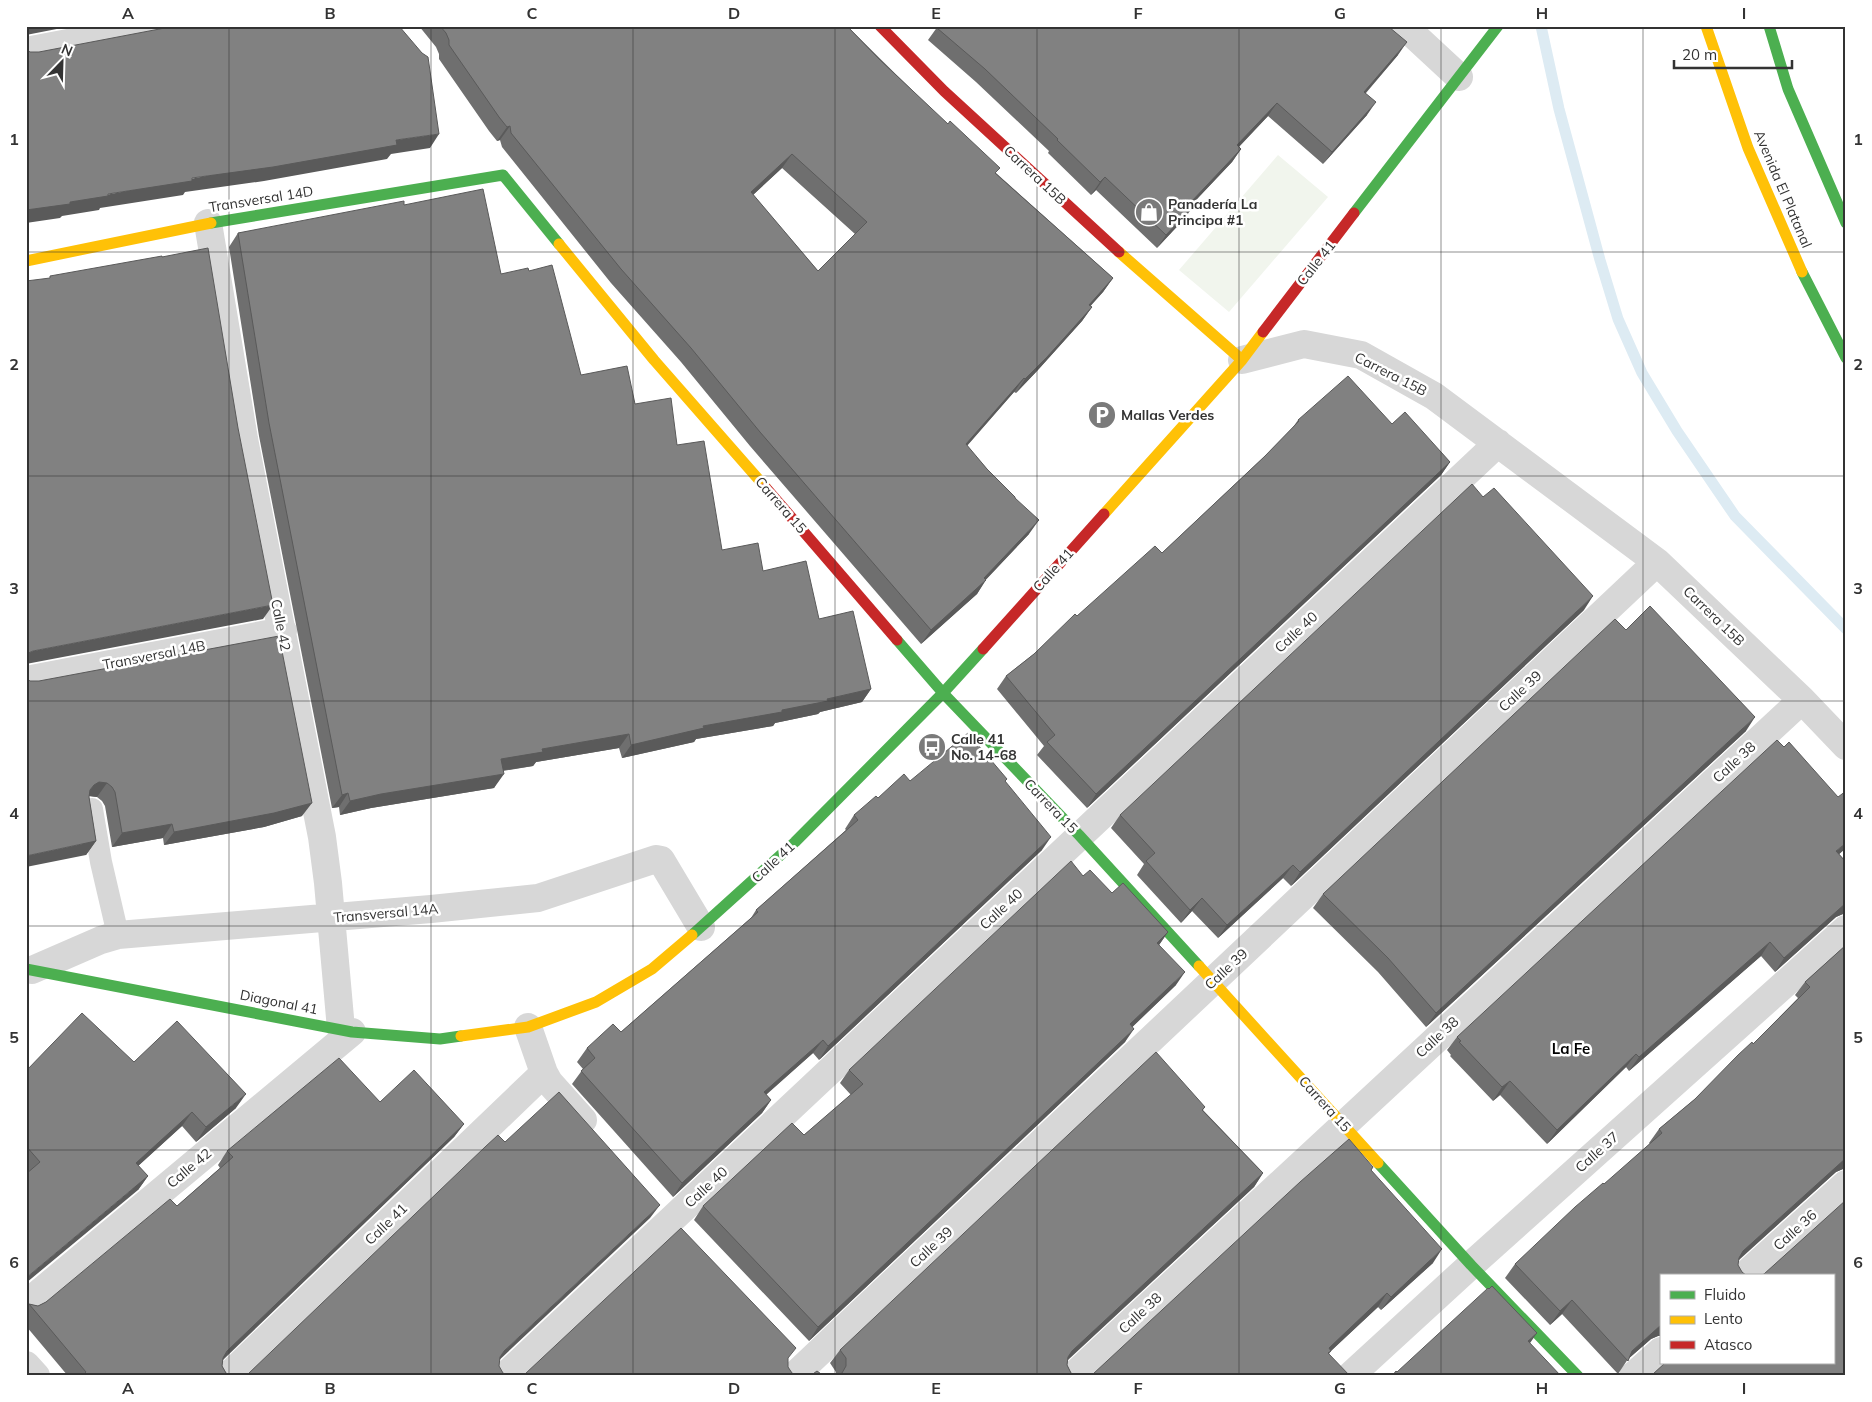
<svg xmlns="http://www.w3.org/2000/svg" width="1872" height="1402" font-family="Mulish,sans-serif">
  <rect width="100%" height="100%" fill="#fff"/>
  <path fill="#f1f5ed" d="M1278 155 1328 197 1229 312 1179 270Z"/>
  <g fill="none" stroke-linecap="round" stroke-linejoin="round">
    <path stroke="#ddebf3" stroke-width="11" d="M1541 26 1559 109 1600 260 1618 319 1642 373 1677 431 1735 516 1846 629"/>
    <path stroke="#d7d7d7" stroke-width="22" d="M92 809 101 862 118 935"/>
    <path stroke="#d7d7d7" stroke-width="28" d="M1404 26 1459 77
      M26 51 157 26
      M208 223 244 439 322 837 328 883 341 1029
      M1242 360 1304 344 1361 355 1434 396 1657 562 1802 700 1846 746
      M26 680 283 631
      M32 970 101 940 118 935 431 909 538 898 656 859 661 860 701 927
      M528 1027 544 1073 549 1082 583 1120
      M1744 1276 1846 1184
      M26 1304 352 1032
      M26 1365 36 1376
      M228 1376 544 1073
      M505 1376 1498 443
      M794 1376 1657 562
      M1073 1376 1802 700
      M1350 1376 1471 1265 1846 929
      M1633 1376 1661 1351"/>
    <path stroke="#4caf50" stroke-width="11" d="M1769 26 1788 89 1846 223
      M1354 213 1498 26
      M211 223 503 175 559 244
      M1802 272 1846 358
      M897 640 943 693 1079 835 1199 966
      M692 935 795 842 943 693 983 649
      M26 969 352 1032 440 1039 461 1036
      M1378 1163 1471 1265 1578 1376"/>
    <path stroke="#ffc107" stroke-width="11" d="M1706 26 1748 148 1802 272
      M559 244 654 360 766 488
      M1119 252 1242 360
      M26 261 211 223
      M1104 514 1242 360 1263 332
      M1199 966 1378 1163
      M461 1036 528 1027 596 1002 652 969 692 935"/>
    <path stroke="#c62828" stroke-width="11" d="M880 26 944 91 1119 252
      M1263 332 1354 213
      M766 488 897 640
      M983 649 1104 514"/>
  </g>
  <path fill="#6f6f6f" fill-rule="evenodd" d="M419 26H847L996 173 1113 278 1103 292 1090 306 1092 307 1082 321 1037 371 1016 393 1014 392 967 446 987 469 1015 498 1029 534 986 579 977 594 921 644 750 446 681 362 611 283 502 147 500 140 497 141 489 131 439 59V54L436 47ZM782 168 855 234 818 271 753 195Z
    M938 26H1392L1390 28 1398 55 1366 93 1367 115 1323 164 1268 116 1239 147 1241 149 1232 162 1192 204 1185 218 1157 248 1096 190 1091 195 1048 153 1049 151 976 82 928 40Z
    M404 205 501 274 529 271 581 375 635 404 677 445 722 550 763 571 819 619 871 689 862 702 820 712 818 714 775 723 773 726 696 739 694 742 622 758 619 748 536 762 533 766 503 771 494 788 371 808 340 815 339 807 332 808 259 436 229 247 238 233Z
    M1298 420 1392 424 1450 462 1441 475 1087 808 1037 755 1044 746 997 689 1006 676 1162 553 1265 456 1291 430Z
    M1584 610 1291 886 1283 878 1218 938 1192 911 1181 923 1137 875 1144 864 1111 828 1120 815Z
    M1626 630 1746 731 1426 1027 1378 972 1313 908 1323 894Z
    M30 681 302 816 264 827 164 845 163 838 112 847 105 806 102 801 97 797 89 796V797L96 841 86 855Z
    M910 781H1005L1042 850 819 1060 813 1053 766 1095 771 1100 762 1113 673 1197 572 1084 583 1069 577 1062 587 1048 621 1032 751 918 756 910 846 830 845 829 854 815 878 798Z
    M1846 848 1839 854 1846 862V914H1843L1836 917 1775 972 1761 956 1629 1071 1626 1067 1547 1144 1500 1095 1493 1101 1450 1056 1451 1055 1447 1050 1457 1037Z
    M1083 876 1112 893 1168 932 1159 945 1176 985 1132 1027 1125 1042 809 1341 694 1220 703 1206 804 1135 851 1095 840 1083 849 1070Z
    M1846 945V1169H1843L1836 1172 1739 1260 1661 1276 1658 1336 1651 1339 1628 1359 1618 1374 1562 1314 1550 1325 1505 1278 1515 1264 1650 1144 1649 1143 1659 1129 1695 1099 1753 1044 1798 998 1795 995 1805 982Z
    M134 1062 236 1108 196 1142 182 1126 138 1166 148 1176 138 1190 28 1173 26 1171V1071Z
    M380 1102 464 1124 454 1137 223 1360 222 1366 226 1373 230 1376H68L26 1326V1308L29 1304 38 1306 46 1302 177 1206 220 1168 218 1165 227 1151Z
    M1205 1107 1203 1110 1263 1173 1254 1187 1068 1360 1067 1365 1071 1373 1075 1376H836V1372L830 1363 840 1350Z
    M1373 1167 1371 1170 1433 1263 1381 1310 1378 1307 1331 1351 1329 1354 1093 1374Z"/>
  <path fill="#5a5a5a" d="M26 26H72L26 35Z
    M1407 42 1398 55 1355 105 1364 92Z
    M1376 102 1367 115 1323 164 1332 152Z
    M1277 103 1268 116 1228 158 1237 145Z
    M510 126 500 140 497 141 507 127Z
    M439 134 430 148 391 154 387 159 264 181 185 192 183 195 100 208 99 210 62 216 60 218 26 223V210L396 140Z
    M1241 149 1232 162 1182 215 1191 202Z
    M792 154 782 168 741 206 751 192Z
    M1105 177 1096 190 1091 195 1100 182Z
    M1194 205 1185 218 1157 248 1166 235Z
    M1113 278 1103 292 1079 319 1089 305Z
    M1092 307 1082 321 1037 371 1016 393 1025 379Z
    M1024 378 1014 392 956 458 966 444Z
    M1450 462 1441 475 1087 808 1096 794Z
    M1039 520 1029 534 981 585 986 580 977 594 921 644 931 630 984 578Z
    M1593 596 1584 610 1291 886 1300 872Z
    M273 605 263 619 26 664V654L33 651Z
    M871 689 862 702 820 712 818 714 775 723 773 726 696 739 694 742 622 758 631 745 703 726 782 710Z
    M1755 717 1746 731 1426 1027 1436 1013Z
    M629 734 619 748 536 762 533 766 492 772 501 759 542 749Z
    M504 774 494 788 371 808 340 815 350 801 381 794Z
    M99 782 107 783 97 797 89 796 84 799 94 785Z
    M348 793 339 807 332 808 342 795Z
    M312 803 302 816 264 827 164 845 174 832Z
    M172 824 163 838 112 847 122 833Z
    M1051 837 1042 850 819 1060 828 1046Z
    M96 841 86 855 26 867V856Z
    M1846 843V848L1827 865 1836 851Z
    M1293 865 1283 878 1218 938 1227 925Z
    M1202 898 1192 911 1181 923 1190 910Z
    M1846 903V914H1843L1836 917 1775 972 1784 958Z
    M1168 932 1159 945 1157 943Z
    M1770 942 1761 956 1629 1071 1639 1057Z
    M1185 972 1176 985 1121 1038 1130 1024Z
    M1134 1029 1125 1042 809 1341 818 1327Z
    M823 1040 813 1053 754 1105 764 1092Z
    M1636 1054 1626 1067 1547 1144 1557 1130Z
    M1510 1081 1500 1095 1493 1101 1502 1087Z
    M246 1094 236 1108 196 1142 206 1127Z
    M771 1100 762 1113 673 1197 682 1183Z
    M192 1112 182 1126 126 1177 136 1163Z
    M464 1124 454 1137 217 1365 227 1351Z
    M1846 1158V1169H1843L1836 1172 1734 1264 1743 1251Z
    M1263 1173 1254 1187 1062 1365 1072 1351Z
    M148 1176 138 1190 26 1283V1278Z
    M660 1205 650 1218 494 1365 504 1351Z
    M1442 1249 1433 1263 1381 1310 1391 1297Z
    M1387 1293 1378 1307 1319 1362 1329 1348Z
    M1572 1300 1562 1314 1550 1325 1560 1311Z
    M1661 1325V1336H1658L1651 1339 1627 1360 1632 1351Z
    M1537 1333 1528 1346V1341Z"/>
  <path fill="#818181" stroke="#5a5a5a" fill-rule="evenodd" d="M172 26H399L422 53 428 57 439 134 396 140 397 145 273 167 192 178V181L108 194V196L70 202V204L26 210V49L30 52H39L170 27Z
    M440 26H847L879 59 948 124 950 121 1000 168 995 173 1113 278 1089 305 1092 307 1047 357 1025 379 1024 378 966 444 987 469 1015 497V498L1039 520 984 578 986 580 931 630 760 432 691 348 621 269 511 133 510 126 507 127 499 117 449 45V40L446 33ZM792 154 867 222 818 271 751 192Z
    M938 26H1390L1389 27 1407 42 1364 92 1376 102 1332 152 1277 103 1237 145 1241 149 1191 202 1194 205 1166 235 1105 177 1100 182 1057 140 1058 139 985 69 937 28Z
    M483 189 501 274 528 268 529 271 552 265 581 375 627 366 635 404 671 398 677 445 704 441 722 550 758 543 763 571 806 561 819 619 853 611 871 689 827 699 828 701 782 710V712L703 726 704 728 631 745 629 734 542 749 543 752 501 759 504 774 381 794 350 801 348 793 342 795 269 423 238 233 404 201V205Z
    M208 248 238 428 273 605 33 651 26 654V281L50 278V276L162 256V257Z
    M1348 376 1392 424 1405 412 1450 462 1096 794 1047 742 1055 735 1006 676 1034 654 1075 614 1077 616 1155 546 1162 553 1265 456 1299 421 1298 420Z
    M1472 484 1483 497 1494 488 1593 596 1300 872 1293 865 1227 925 1202 898 1190 910 1146 861 1155 853 1120 815Z
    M1650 606 1755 717 1436 1013 1388 958 1323 894 1615 619 1626 630Z
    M279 636 312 803 274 813 174 832 172 824 122 833 115 792 112 787 107 783 99 782 94 785 90 790 89 797 96 841 26 856V678L30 681H39Z
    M968 733 1007 779 1005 781 1051 837 828 1046 823 1040 764 1092 771 1100 682 1183 581 1071 595 1058 587 1048 613 1024 621 1032 758 912 756 910 858 820 854 815 876 796 878 798 904 774 910 781Z
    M1777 740 1784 747 1789 742 1838 797 1846 791V843L1836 851 1846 862V903L1784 958 1770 942 1639 1057 1636 1054 1557 1130 1510 1081 1502 1087 1459 1042 1461 1041 1457 1037Z
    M1071 861 1083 876 1090 870 1112 893 1123 883 1168 932 1157 943 1185 972 1130 1024 1134 1029 818 1327 703 1206 792 1123 804 1135 863 1084 849 1070Z
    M1846 945V1158L1743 1251 1739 1258 1738 1265 1742 1272 1747 1276H1661V1325L1632 1351 1628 1361 1572 1300 1560 1311 1515 1264 1575 1207 1603 1183 1604 1184 1662 1133 1659 1129 1695 1099 1738 1055 1752 1042 1753 1044 1810 987 1805 982Z
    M82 1013 134 1062 177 1021 246 1094 206 1127 192 1112 136 1163 148 1176 26 1278V1174L40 1162 26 1146V1071Z
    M1156 1052 1205 1107 1202 1110 1263 1173 1072 1351 1068 1357 1067 1365 1071 1373 1075 1376H838L842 1373 846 1366V1358L840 1350Z
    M339 1058 380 1102 414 1070 464 1124 227 1351 223 1358 222 1366 226 1373 230 1376H82L86 1372 29 1304 38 1306 46 1302 170 1199 177 1206 233 1157 227 1151Z
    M559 1092 660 1205 504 1351 500 1357 499 1366 503 1373 507 1376H244L248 1374 485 1147 498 1135 505 1142Z
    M1349 1139 1373 1167 1371 1170 1442 1249 1391 1297 1387 1293 1329 1348 1331 1351 1328 1353 1350 1376H1089L1093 1374 1300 1182Z
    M1846 1200V1376H1648L1653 1374 1665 1363H1833V1276H1760L1764 1274Z
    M681 1228 796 1348 788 1358V1367L792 1373 796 1376H521L525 1374Z
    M1492 1286 1537 1333 1528 1341 1561 1376H1392L1396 1371 1397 1372 1488 1288 1489 1289Z
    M817 1371 824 1376H810Z"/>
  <path fill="none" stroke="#333" stroke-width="1" stroke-opacity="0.55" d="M229 26V1376M431 26V1376M633 26V1376M835 26V1376M1037 26V1376M1239 26V1376M1441 26V1376M1643 26V1376M26 252H1846M26 476H1846M26 701H1846M26 926H1846M26 1150H1846"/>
  <defs>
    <symbol id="shop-disc" viewBox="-11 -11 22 22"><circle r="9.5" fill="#7a7a7a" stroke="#fff"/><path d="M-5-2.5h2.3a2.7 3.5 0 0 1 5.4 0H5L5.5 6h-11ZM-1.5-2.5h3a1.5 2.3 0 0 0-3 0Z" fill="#fff"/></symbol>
    <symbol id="parking-disc" viewBox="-11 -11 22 22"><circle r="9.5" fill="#7a7a7a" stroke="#fff"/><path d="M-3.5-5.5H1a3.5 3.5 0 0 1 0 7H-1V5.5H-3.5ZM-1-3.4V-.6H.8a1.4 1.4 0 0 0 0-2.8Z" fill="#fff"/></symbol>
    <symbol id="bus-disc" viewBox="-11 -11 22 22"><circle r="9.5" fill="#7a7a7a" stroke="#fff"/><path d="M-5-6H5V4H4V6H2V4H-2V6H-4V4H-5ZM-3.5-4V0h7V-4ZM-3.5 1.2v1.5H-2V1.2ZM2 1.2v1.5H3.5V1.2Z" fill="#fff"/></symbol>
  </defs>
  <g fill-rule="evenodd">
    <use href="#shop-disc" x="1133" y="196" width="32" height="32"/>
    <use href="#parking-disc" x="1086" y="399" width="32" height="32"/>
    <use href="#bus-disc" x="916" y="731" width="32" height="32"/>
  </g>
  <g text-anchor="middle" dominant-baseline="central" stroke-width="5" stroke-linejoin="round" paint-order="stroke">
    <g font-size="14" fill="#333" stroke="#fff">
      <text transform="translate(1035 175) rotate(43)">Carrera 15B</text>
      <text transform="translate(1783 189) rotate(67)">Avenida El Platanal</text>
      <text transform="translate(261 199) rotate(-9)">Transversal 14D</text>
      <text transform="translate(1316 263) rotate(-52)">Calle 41</text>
      <text transform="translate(1391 374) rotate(27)">Carrera 15B</text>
      <text transform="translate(781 505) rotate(49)">Carrera 15</text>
      <text transform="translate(1053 570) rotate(-48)">Calle 41</text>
      <text transform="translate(1714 616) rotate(44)">Carrera 15B</text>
      <text transform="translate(281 625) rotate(79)">Calle 42</text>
      <text transform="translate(1296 632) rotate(-43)">Calle 40</text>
      <text transform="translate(154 655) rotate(-11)">Transversal 14B</text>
      <text transform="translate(1520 691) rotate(-43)">Calle 39</text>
      <text transform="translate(1734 762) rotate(-43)">Calle 38</text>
      <text transform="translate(1051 806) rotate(46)">Carrera 15</text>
      <text transform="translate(773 862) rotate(-43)">Calle 41</text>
      <text transform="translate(1001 909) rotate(-43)">Calle 40</text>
      <text transform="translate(386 913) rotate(-5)">Transversal 14A</text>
      <text transform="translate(1226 969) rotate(-43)">Calle 39</text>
      <text transform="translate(279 1002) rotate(11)">Diagonal 41</text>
      <text transform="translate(1437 1037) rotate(-43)">Calle 38</text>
      <text transform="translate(1325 1104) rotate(48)">Carrera 15</text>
      <text transform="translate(1597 1152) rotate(-42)">Calle 37</text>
      <text transform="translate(189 1168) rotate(-40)">Calle 42</text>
      <text transform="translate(706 1187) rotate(-43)">Calle 40</text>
      <text transform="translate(386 1224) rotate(-44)">Calle 41</text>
      <text transform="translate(1795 1230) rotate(-42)">Calle 36</text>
      <text transform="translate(931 1247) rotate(-43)">Calle 39</text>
      <text transform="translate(1140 1313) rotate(-43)">Calle 38</text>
    </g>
    <g font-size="14" font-weight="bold" fill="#333" stroke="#fff" text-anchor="start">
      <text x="1168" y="204">Panadería La<tspan x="1168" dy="16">Principa #1</tspan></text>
      <text x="1121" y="415">Mallas Verdes</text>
      <text x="951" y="739">Calle 41<tspan x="951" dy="16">No. 14-68</tspan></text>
    </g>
    <g font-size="15" font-weight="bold" fill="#000" stroke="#fff">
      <text x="1571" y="1048">La Fe</text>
    </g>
  </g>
  <rect width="1872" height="1402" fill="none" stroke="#ffffff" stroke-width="55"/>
  <rect x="1660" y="1274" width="175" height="90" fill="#ffffff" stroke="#adadad"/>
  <rect x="1670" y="1291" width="25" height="8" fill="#4caf50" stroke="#adadad"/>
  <text x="1704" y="1300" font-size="15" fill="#333333">Fluido</text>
  <rect x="1670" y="1316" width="25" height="8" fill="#ffc107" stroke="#adadad"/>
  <text x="1704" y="1324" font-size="15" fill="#333333">Lento</text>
  <rect x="1670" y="1341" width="25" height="8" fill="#c62828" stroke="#adadad"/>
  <text x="1704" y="1350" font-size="15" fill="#333333">Atasco</text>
  <g transform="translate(62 62) rotate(23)" stroke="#ffffff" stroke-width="4" paint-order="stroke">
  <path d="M0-4L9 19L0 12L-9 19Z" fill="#333333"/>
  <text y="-8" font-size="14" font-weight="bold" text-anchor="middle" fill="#333333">N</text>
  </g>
  <path d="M1674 60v8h118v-8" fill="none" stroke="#333333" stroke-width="2.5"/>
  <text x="1682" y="60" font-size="15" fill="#333333" stroke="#ffffff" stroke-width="4" paint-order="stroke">20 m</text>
  <rect x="28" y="28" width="1816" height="1346" fill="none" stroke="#333" stroke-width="2"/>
  <g font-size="16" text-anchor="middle" font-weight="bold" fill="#333">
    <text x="128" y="19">A</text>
    <text x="330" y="19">B</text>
    <text x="532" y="19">C</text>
    <text x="734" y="19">D</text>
    <text x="936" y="19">E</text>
    <text x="1138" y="19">F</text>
    <text x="1340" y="19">G</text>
    <text x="1542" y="19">H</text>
    <text x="1744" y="19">I</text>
    <text x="14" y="145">1</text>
    <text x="1858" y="145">1</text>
    <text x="14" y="370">2</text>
    <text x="1858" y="370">2</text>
    <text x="14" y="594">3</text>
    <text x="1858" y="594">3</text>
    <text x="14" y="819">4</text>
    <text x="1858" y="819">4</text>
    <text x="14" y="1043">5</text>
    <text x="1858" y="1043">5</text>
    <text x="14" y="1268">6</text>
    <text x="1858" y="1268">6</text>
    <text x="128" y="1394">A</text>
    <text x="330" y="1394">B</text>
    <text x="532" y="1394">C</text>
    <text x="734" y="1394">D</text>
    <text x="936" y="1394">E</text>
    <text x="1138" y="1394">F</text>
    <text x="1340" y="1394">G</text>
    <text x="1542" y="1394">H</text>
    <text x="1744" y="1394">I</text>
  </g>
</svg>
